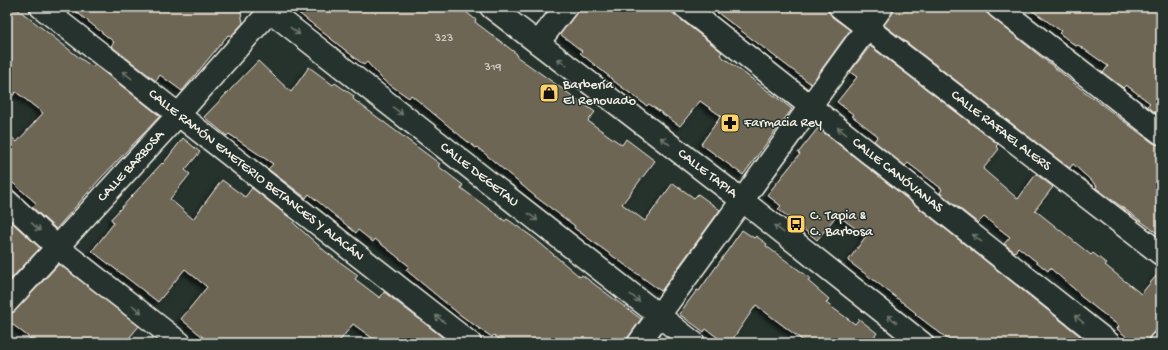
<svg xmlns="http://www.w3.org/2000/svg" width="1168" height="350" font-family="'Gochi Hand',sans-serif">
  <defs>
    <filter id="shadow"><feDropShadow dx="-3.5" dy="3.5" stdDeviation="2" flood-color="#0009"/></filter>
  </defs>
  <rect width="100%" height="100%" fill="#26332d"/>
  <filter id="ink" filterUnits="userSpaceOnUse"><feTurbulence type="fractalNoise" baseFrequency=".025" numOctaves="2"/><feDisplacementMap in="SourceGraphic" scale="8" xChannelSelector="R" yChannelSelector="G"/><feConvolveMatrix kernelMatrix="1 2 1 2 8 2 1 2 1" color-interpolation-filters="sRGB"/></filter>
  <g filter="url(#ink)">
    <path fill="#6d6655" stroke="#f4f1e8" filter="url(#shadow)" d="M7 7H14L28 17 81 59 93 67 95 65 160 116 100 179 56 229 32 207 36 203 7 178V133L17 142 43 113 16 92 7 102Z
      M70 7H240L243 23 231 36 228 35 182 91 160 75 156 81 111 46 114 42Z
      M291 7H460L476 20 475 22 517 54 516 56 595 112 588 121 622 145 626 139 655 161 622 204 645 221 673 183 694 198 698 194 720 210 661 291 574 228 575 226 537 198 477 147 476 148 463 138 411 95 409 98 383 80 367 62 364 65Z
      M581 7H665L722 52 720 55 792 109 743 175 701 144 721 116 700 101 680 126 649 104 647 106 611 79V78L580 53 582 51 560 34Z
      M710 7H828L832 17 850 30 811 84Z
      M894 7H979L1085 92 1153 143 1161 145V236L1096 188 1097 186 1073 164 1070 168 1068 167 884 25 892 14Z
      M1027 7H1161V117L1147 106 1150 103 1126 85 1123 88 1103 73 1108 66 1078 45 1076 46 1059 33 1061 31Z
      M870 46 998 144 996 146 999 149 983 169 1018 199 1036 174 1053 187 1035 210 1091 255 1093 253 1107 264 1105 265 1141 294 1161 270V323L1145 343H1134L1117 329 1119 326 1079 295 1080 294 1050 268 1048 271 1018 247 1015 252 1004 244 1010 237 984 217 978 223 940 193 942 189 908 163 905 166 874 141 878 136 852 116 854 115 837 102 857 77 850 72Z
      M258 61 291 92 309 67 333 85 335 83 354 96 353 99 440 164 438 166 463 185 461 188 505 221 507 219 534 238 580 277 582 275 641 319 624 343H504L494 335 492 337 477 327 459 314 406 270 409 266 375 239 373 242 358 230 356 233 309 194 306 198 268 169 273 164 229 134 227 136 204 117Z
      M818 128 1089 343H953L915 314 916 313 875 281 848 261 866 236 837 215 817 240 778 209 781 206 767 195 800 154 798 153Z
      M183 138 200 152 185 170 190 174 170 199 193 219 222 180 245 197 252 188 290 218 289 219 326 252 358 275 355 279 380 298 384 292 450 343H379L353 324 338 343H210L181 319 207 287 185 269 158 302 92 251 114 223 111 219 162 163 163 164Z
      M7 218 40 248 7 283Z
      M742 230 754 238 756 236 767 244 766 246 810 278 808 281 829 299 826 303 855 324 859 319 877 333 870 343H806L756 305 730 343H725L706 329 704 332 679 314 697 290 699 291Z
      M59 264 139 326 125 343H36L7 320V314L16 310Z"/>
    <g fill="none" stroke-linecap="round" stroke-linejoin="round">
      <defs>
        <g id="minor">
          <path id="s1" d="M41 7 470 343"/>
          <path id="s2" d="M265 7 694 343"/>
          <path id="s3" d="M491 7 743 201 922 343"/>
          <path id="s4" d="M685 7 1109 343"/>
          <path id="s5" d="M840 7 1161 254"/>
          <path d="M998 7 1161 133"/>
          <path d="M538 43 566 7"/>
          <path d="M7 201 57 247 180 343"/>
          <path id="s6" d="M7 302 178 115 270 11"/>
          <path d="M639 343 882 7"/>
          <path d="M1160 343 1161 342"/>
        </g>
      </defs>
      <use href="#minor" stroke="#f4f1e8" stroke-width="25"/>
      <use href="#minor" stroke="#26332d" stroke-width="22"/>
    </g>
    <defs><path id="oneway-shaft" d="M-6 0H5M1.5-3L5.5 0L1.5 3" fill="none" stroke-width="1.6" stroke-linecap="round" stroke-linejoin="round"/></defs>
    <g stroke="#6e766e">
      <use href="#oneway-shaft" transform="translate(295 31) rotate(38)"/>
      <use href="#oneway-shaft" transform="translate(562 62) rotate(-142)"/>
      <use href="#oneway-shaft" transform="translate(127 75) rotate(-142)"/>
      <use href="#oneway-shaft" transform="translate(398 111) rotate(38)"/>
      <use href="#oneway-shaft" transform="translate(842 131) rotate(-141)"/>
      <use href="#oneway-shaft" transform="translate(665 141) rotate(-142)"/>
      <use href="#oneway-shaft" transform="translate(533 217) rotate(38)"/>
      <use href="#oneway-shaft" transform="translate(36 227) rotate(43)"/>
      <use href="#oneway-shaft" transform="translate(779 229) rotate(-142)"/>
      <use href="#oneway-shaft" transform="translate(977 238) rotate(-141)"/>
      <use href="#oneway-shaft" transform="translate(635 298) rotate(38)"/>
      <use href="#oneway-shaft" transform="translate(137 309) rotate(38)"/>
      <use href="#oneway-shaft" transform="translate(440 319) rotate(-142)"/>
      <use href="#oneway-shaft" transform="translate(892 319) rotate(-142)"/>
      <use href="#oneway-shaft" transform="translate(1079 319) rotate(-141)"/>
    </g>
  </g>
  <defs>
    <symbol id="shop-square" viewBox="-11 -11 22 22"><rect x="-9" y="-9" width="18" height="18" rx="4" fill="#ffd166" stroke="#26332d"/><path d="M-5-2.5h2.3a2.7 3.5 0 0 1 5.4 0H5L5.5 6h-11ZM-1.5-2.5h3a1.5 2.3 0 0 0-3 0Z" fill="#111"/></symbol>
    <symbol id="pharmacy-square" viewBox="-11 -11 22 22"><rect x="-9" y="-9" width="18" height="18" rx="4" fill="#ffd166" stroke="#26332d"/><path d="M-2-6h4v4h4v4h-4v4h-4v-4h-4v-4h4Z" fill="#111"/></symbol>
    <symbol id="bus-square" viewBox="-11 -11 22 22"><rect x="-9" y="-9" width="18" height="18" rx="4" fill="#ffd166" stroke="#26332d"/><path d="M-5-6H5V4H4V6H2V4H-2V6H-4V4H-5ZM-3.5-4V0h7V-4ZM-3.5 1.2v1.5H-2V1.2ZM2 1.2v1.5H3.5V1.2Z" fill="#111"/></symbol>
  </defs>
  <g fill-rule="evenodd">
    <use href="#shop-square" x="538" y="82" width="22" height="22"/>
    <use href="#pharmacy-square" x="719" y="112" width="22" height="22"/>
    <use href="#bus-square" x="785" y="213" width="22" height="22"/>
  </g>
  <g text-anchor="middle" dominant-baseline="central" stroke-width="3" stroke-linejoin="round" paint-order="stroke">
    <g font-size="12" fill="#d2cec3">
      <text x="444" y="39">323</text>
      <text x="493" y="68">319</text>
    </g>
    <g font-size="14" fill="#f4f1e8" stroke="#26332d" text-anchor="start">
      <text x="563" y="85">Barbería<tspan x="563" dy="16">El Renovado</tspan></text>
      <text x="744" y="123">Farmacia Rey</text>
      <text x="810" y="216">C. Tapia &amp;<tspan x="810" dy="16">C. Barbosa</tspan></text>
    </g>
    <g font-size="14" fill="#f4f1e8" stroke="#26332d">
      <text stroke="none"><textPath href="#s5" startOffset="203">CALLE RAFAEL ALERS</textPath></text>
      <text stroke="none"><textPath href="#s6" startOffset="184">CALLE BARBOSA</textPath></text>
      <text stroke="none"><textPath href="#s3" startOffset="273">CALLE TAPIA</textPath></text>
      <text stroke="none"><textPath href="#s1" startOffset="273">CALLE RAMÓN EMETERIO BETANCES Y ALACÁN</textPath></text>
      <text stroke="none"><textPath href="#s2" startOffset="272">CALLE DEGETAU</textPath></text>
      <text stroke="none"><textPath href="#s4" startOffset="271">CALLE CANÓVANAS</textPath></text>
    </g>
  </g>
  <rect width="1168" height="350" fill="none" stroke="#26332d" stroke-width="24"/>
  <rect x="12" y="12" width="1144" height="326" fill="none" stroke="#f4f1e8" stroke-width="1.5" filter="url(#ink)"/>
</svg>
